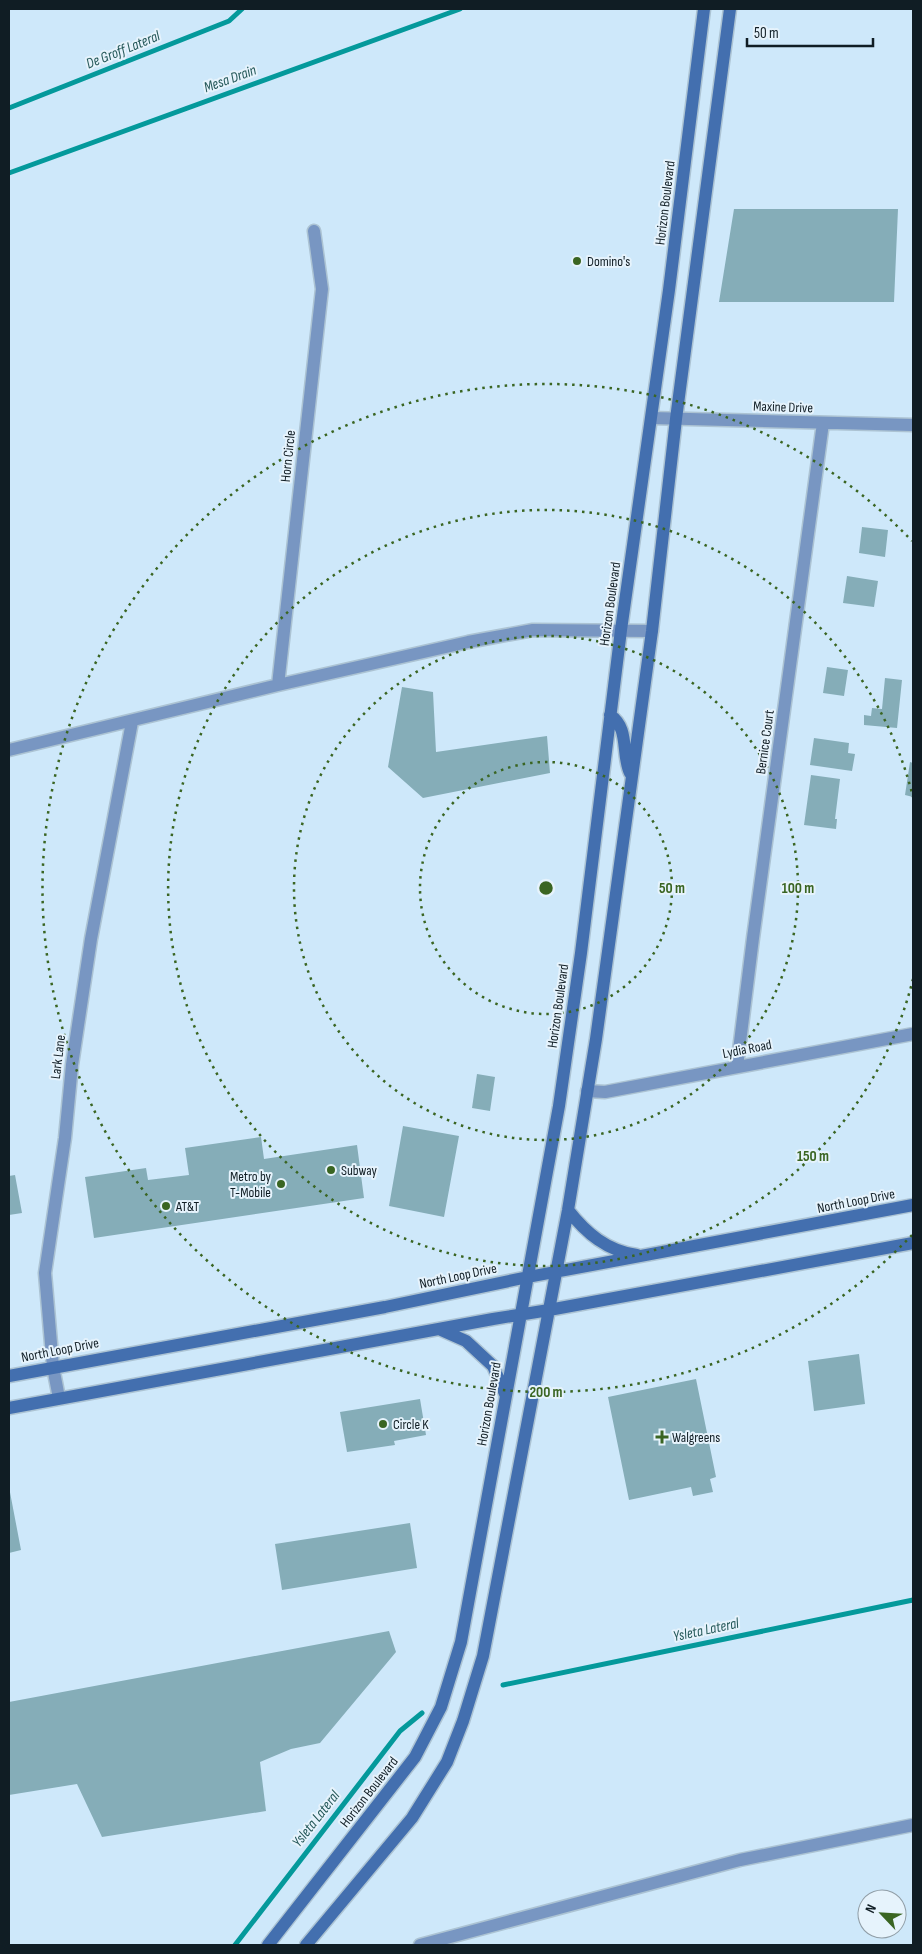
<svg xmlns="http://www.w3.org/2000/svg" width="922" height="1954" font-family="'Sofia Sans Condensed',sans-serif">
  <rect width="100%" height="100%" fill="#cee8fa"/>
  <g fill="none" stroke-linecap="round" stroke-linejoin="round">
    <path stroke="#04999b" stroke-width="5" d="M9 108 229 21 242 9
      M9 173 460 9
      M503 1685 913 1600
      M235 1945 400 1731 422 1713"/>
  </g>
  <path fill="#85adb8" d="M734 209H898L894 302H719Z
    M862 527 888 530 885 557 859 553Z
    M847 576 878 581 874 607 843 603Z
    M827 667 848 670 844 696 823 693Z
    M885 678 902 680 897 728 864 725V715L871 716 872 708 882 709Z
    M402 687 433 692 436 752 547 736 550 773 423 798 388 767Z
    M814 738 849 743 848 753 855 754 852 771 810 765Z
    M910 762 913 763V797L905 795Z
    M811 775 840 779 835 819H837L836 829 804 825Z
    M477 1074 495 1077 490 1111 472 1108Z
    M403 1126 459 1136 444 1217 389 1206Z
    M261 1137 264 1159 357 1145 364 1198 94 1238 85 1177 146 1168 148 1180 189 1175 185 1148Z
    M15 1175 22 1213 9 1215V1176Z
    M859 1354 865 1404 814 1411 808 1361Z
    M696 1379 716 1477 710 1479 713 1492 693 1496 691 1487 629 1500 608 1397Z
    M420 1399 426 1435 394 1441 395 1445 347 1452 340 1412Z
    M9 1487 21 1550 9 1553Z
    M410 1523 417 1568 282 1590 275 1544Z
    M389 1631 396 1652 320 1743 291 1749 260 1762 266 1811 102 1837 77 1784 9 1795V1702Z"/>
  <g fill="none" stroke-linecap="round" stroke-linejoin="round">
    <defs>
      <path id="minor" d="M652 418 913 425
        M278 685 322 289 314 231
        M9 750 278 685 468 642 533 630 652 631
        M737 1066 753 938 823 423
        M587 1091 605 1092 913 1034
        M59 1398 53 1367 45 1273 65 1138 72 1065 91 939 132 722
        M420 1945 740 1860 913 1825"/>
      <path id="secondary" d="M610 715C630 728 621 754 630 773
        M568 1210C586 1233 607 1251 637 1255
        M439 1329 466 1341 493 1366 506 1396
        M9 1376 385 1307 528 1277 913 1205
        M9 1408 493 1319 549 1310 913 1243
        M268 1945 415 1757 441 1707 461 1642 559 1106 581 953 621 630 669 290 704 9
        M306 1945 412 1818 447 1762 463 1721 483 1656 568 1210 596 1039 652 631 676 419 730 9"/>
    </defs>
    <use href="#minor" stroke="#acc3d3" stroke-width="15"/>
    <use href="#secondary" stroke="#acc3d3" stroke-width="15"/>
    <use href="#minor" stroke="#7896c2" stroke-width="12"/>
    <use href="#secondary" stroke="#436faf" stroke-width="12"/>
  </g>
  <g fill="none" stroke="#3a6522" stroke-width="2.5" stroke-dasharray="2.5 5">
    <circle cx="546" cy="888" r="126"/>
    <circle cx="546" cy="888" r="252"/>
    <path d="M913 979A378 378 0 1 1 913 797"/>
    <path d="M912 1235A504 504 0 1 1 912 541"/>
  </g>
  <g fill="#3a6522" stroke="#e6f3fc" stroke-width="2">
    <circle cx="577" cy="261" r="5"/>
    <circle cx="331" cy="1170" r="5"/>
    <circle cx="281" cy="1184" r="5"/>
    <circle cx="166" cy="1206" r="5"/>
    <circle cx="383" cy="1424" r="5"/>
    <path d="M659.5 1429.5h5v5h5v5h-5v5h-5v-5h-5v-5h5z"/>
  </g>
  <g text-anchor="middle" dominant-baseline="central" stroke-width="4" stroke-linejoin="round" paint-order="stroke">
    <g font-size="14" fill="#101d24" stroke="#e6f3fc">
      <text transform="translate(665 203) rotate(-83)">Horizon Boulevard</text>
      <text transform="translate(783 407) rotate(2)">Maxine Drive</text>
      <text transform="translate(288 456) rotate(-84)">Horn Circle</text>
      <text transform="translate(610 604) rotate(-82)">Horizon Boulevard</text>
      <text transform="translate(765 742) rotate(-82)">Bernice Court</text>
      <text transform="translate(558 1006) rotate(-82)">Horizon Boulevard</text>
      <text transform="translate(747 1049) rotate(-11)">Lydia Road</text>
      <text transform="translate(58 1057) rotate(-83)">Lark Lane</text>
      <text transform="translate(856 1201) rotate(-11)">North Loop Drive</text>
      <text transform="translate(458 1276) rotate(-12)">North Loop Drive</text>
      <text transform="translate(60 1350) rotate(-11)">North Loop Drive</text>
      <text transform="translate(489 1404) rotate(-80)">Horizon Boulevard</text>
      <text transform="translate(369 1792) rotate(-52)">Horizon Boulevard</text>
    </g>
    <g font-size="14" fill="#101d24" stroke="#e6f3fc" text-anchor="start">
      <text x="587" y="261">Domino's</text>
      <text x="341" y="1170">Subway</text>
      <text x="271" y="1176" text-anchor="end">Metro by<tspan x="271" dy="16">T-Mobile</tspan></text>
      <text x="176" y="1206">AT&amp;T</text>
      <text x="393" y="1424">Circle K</text>
      <text x="672" y="1437">Walgreens</text>
    </g>
    <g font-size="15" font-style="italic" fill="#255859" stroke="#e6f3fc">
      <text transform="translate(123 50) rotate(-22)">De Groff Lateral</text>
      <text transform="translate(230 79) rotate(-20)">Mesa Drain</text>
      <text transform="translate(706 1630) rotate(-12)">Ysleta Lateral</text>
      <text transform="translate(316 1819) rotate(-52)">Ysleta Lateral</text>
    </g>
  </g>
  <circle cx="546" cy="888" r="8" fill="#3a6522" stroke="#e6f3fc" stroke-width="2.5"/>
  <g font-size="15" text-anchor="middle" font-weight="bold" fill="#3a6522" stroke="#e6f3fc" stroke-width="4" stroke-linejoin="round" paint-order="stroke">
    <text x="672" y="893">50 m</text>
    <text x="798" y="893">100 m</text>
    <text x="813" y="1161">150 m</text>
    <text x="546" y="1397">200 m</text>
  </g>
  <rect width="922" height="1954" fill="none" stroke="#101d24" stroke-width="20"/>
  <g transform="translate(882 1914) rotate(295)"><circle r="24" fill="#e6f3fc" stroke="#909da6"/>
  <path d="M0-4L9 19L0 12L-9 19Z" fill="#3a6522"/>
  <text y="-8" font-size="14" font-weight="bold" text-anchor="middle" fill="#101d24">N</text>
  </g>
  <path d="M747 38v8h126v-8" fill="none" stroke="#101d24" stroke-width="2.5"/>
  <text x="754" y="38" font-size="15" fill="#101d24" stroke="#e6f3fc" stroke-width="4" paint-order="stroke">50 m</text>
</svg>
